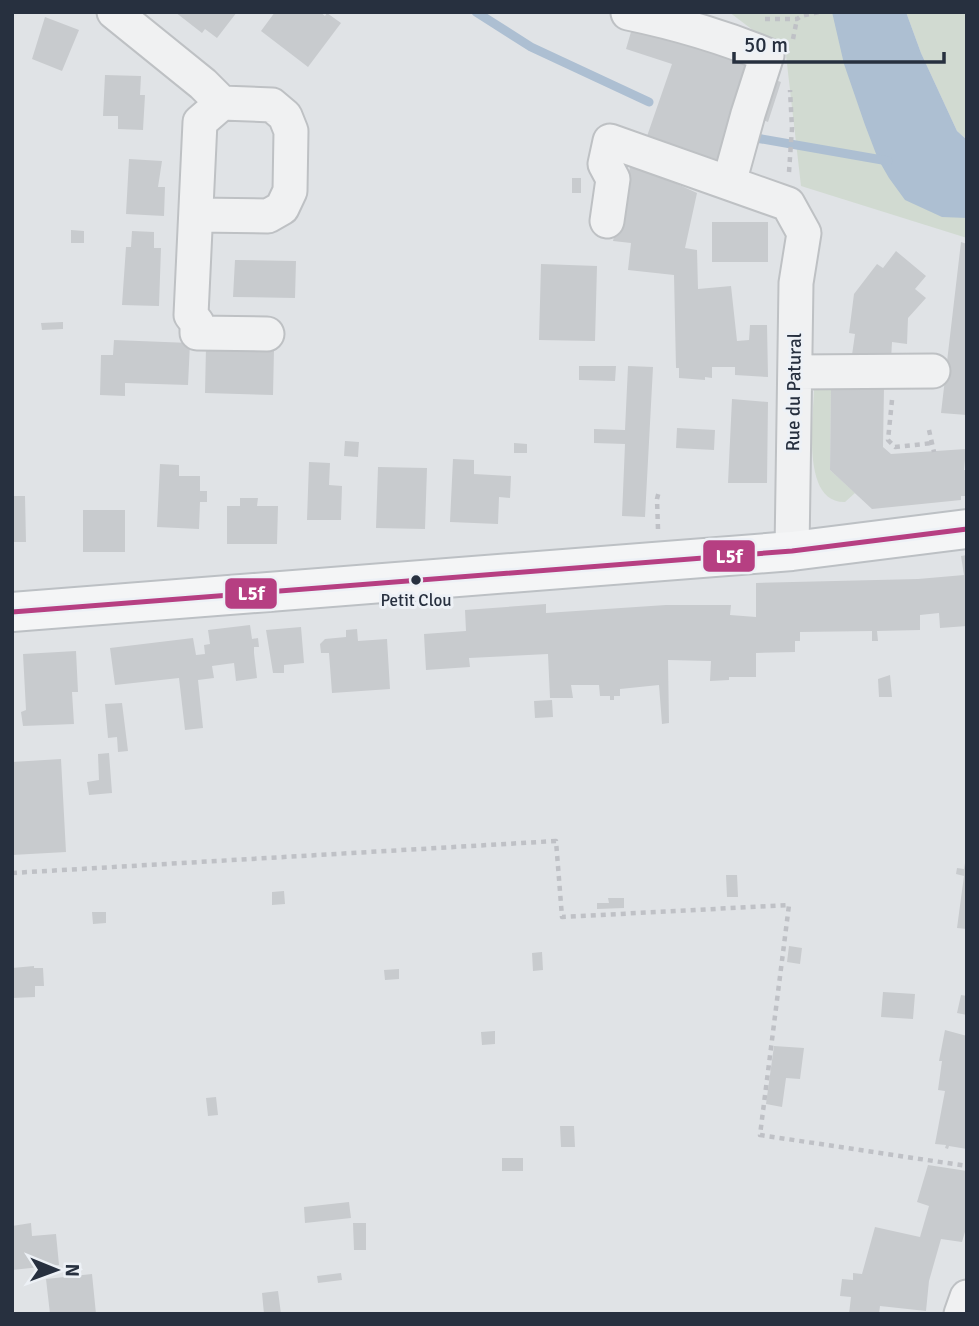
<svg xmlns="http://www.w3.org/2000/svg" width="979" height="1326" font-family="Signika,sans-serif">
  <rect width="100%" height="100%" fill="#e0e3e6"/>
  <path fill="#d1dad1" d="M729 12H857L967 176V238L801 186 786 55Z
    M906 12H967V140L957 131 921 53Z
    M814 387H831L830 470 855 493 845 502C800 503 814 416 814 387Z"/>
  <path fill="#adbfd2" d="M832 12H906L921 53 957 131 967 140V218L942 217 905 200 889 178 878 159 865 125 844 64Z"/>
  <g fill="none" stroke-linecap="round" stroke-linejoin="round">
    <path stroke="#adbfd2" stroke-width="9" d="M476 12 531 47 649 102
      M756 138 888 161"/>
  </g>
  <path fill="#c8cbce" d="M175 12H237L217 38 205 29 202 33Z
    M275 12H320L325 16 327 13 341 23 308 67 261 31Z
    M45 17 79 30 62 71 32 59Z
    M633 25 755 66 753 72 781 82 768 122 740 112 722 167 645 142 672 64 626 49Z
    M105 75 141 76 140 95H145L143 130 118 129V116H103Z
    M129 159 162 161 158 187H165L164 216 126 214Z
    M631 163 697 193 685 248 697 250 698 289 731 286 737 341 749 340 750 325H767L768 377 735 375V367H712V378L705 377V380L679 378V368H676L674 275 628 270 631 243 613 241Z
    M572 178H581V193H572Z
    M712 222H768V262H712Z
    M71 230 84 231V243H71Z
    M132 231 154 232V248H161L159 306 122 305 126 247H131Z
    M961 242 967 244V415L941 413Z
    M896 251 926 276 915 289 926 298 908 318 907 344 892 342 891 360 852 355 855 334 849 333 854 294 877 264 883 268Z
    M235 260 296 261 295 298 233 297Z
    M541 264 597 266 595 341 539 340Z
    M63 322V329L42 330 41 323Z
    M114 340 190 343 188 385 125 383V396L100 395 101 355H113Z
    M206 347 274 349 273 395 205 393Z
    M579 366H616L615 381 579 380Z
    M628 366 653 367 645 517 622 516 625 444 594 443V429L625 430Z
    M831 387H884L883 447 891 454 966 449 964 470H967V496H961V500L872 509 830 470Z
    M732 399 768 402 767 483H728Z
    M677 428 715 430 714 450 676 448Z
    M345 441 359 442 358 457 344 456Z
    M514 443 527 444V453H514Z
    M453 459 474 460V474L511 476 510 498 499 497 498 524 450 522Z
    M309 462 330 463 329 485 342 486 341 520H307Z
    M160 464 179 465V476H200V491H207V502H200L199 529 157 527Z
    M378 467 427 468 425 529 376 528Z
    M12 496H25L26 542H12Z
    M240 498H258L257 506H278L277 544H227V506H240Z
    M83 510H125V552H83Z
    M967 555V626L940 628 939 613 920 615V630L877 631 878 641H872V631L800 632V641H795V652L756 653V677H729V680L710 681 711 661 668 660 669 723 662 724 659 685 620 689V696H614V700H610V696H600L599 685H571L573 698H550L548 654 469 658 470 667 426 670 424 634 466 631 465 610 546 604V613L666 605H731L730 615 756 617V583L918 579 964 575 961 556Z
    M250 625 252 639 258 638 259 647H254V653L257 678 236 681 234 663 212 666 214 678 198 680 203 728 185 730 179 678 115 685 110 648 193 638 196 655 205 654 204 645 210 644 208 630Z
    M301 627 304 663 284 665V673H273L266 630Z
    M357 629 358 641 387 639 390 689 332 693 329 653H321L320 644 325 639 346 637V630Z
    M76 651 78 692H72L74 724 23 726 21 712 26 710 23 654Z
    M890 675 892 697H879L878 679Z
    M552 700 553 717 535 718 534 701Z
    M122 703 128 751 118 752 117 737 108 738 105 704Z
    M109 753 112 793 89 795 87 782 99 780 98 754Z
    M61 759 66 852 12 855V762Z
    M965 863H967V929L957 928 964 876 956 874 957 868 964 869Z
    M726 875H737L738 897H727Z
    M284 891 285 904 272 905V892Z
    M608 898H624V908L597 909V903H609Z
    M92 912H106V923L93 924Z
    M789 946 802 948 800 964 787 962Z
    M542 952 543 970 533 971 532 953Z
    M34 966V968H43L44 986H35V997L12 998V968Z
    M399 969V979L385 980 384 970Z
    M883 992 915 994 913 1019 881 1017Z
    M961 995 967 996V1015L957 1013Z
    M945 1030 967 1036V1149L949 1146 948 1149 945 1148 946 1145 935 1144 945 1091 938 1090 942 1061H939Z
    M495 1031V1044L482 1045 481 1032Z
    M774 1046 804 1048 800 1079 786 1078 782 1107 766 1104Z
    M216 1097 218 1115 208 1116 206 1098Z
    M560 1126H574L575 1147H561Z
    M502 1158H523V1171H502Z
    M928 1165 967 1171V1225L962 1242 941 1239 929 1281 926 1311 880 1306 879 1314H849L851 1297 840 1296 842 1279 853 1280V1273L862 1274 875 1227 920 1237 929 1206 917 1202Z
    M349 1202 351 1218 305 1223 304 1207Z
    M31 1223 32 1236 56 1234 59 1265 12 1270V1226Z
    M353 1223H366V1250H354Z
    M341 1273 342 1280 318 1283 317 1276Z
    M92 1274 96 1314H50L46 1279Z
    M278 1291 281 1314H264L262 1293Z"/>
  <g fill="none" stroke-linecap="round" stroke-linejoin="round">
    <defs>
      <path id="minor" d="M114 12 203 84 222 103 272 105 285 116 291 131 290 191 282 208 268 216 196 215
        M628 13C676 23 721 36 767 55L748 114 729 183
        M222 103 200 122 191 315 197 323V333L267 334
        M607 221 613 179 605 164 610 141 788 204 804 233 796 283 792 551
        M795 372 933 371
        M961 1314 967 1297"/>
      <path id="major" d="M12 612 792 551 967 529"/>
    </defs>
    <use href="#minor" stroke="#bec1c4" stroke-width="37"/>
    <use href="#major" stroke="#bcc0c4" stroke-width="42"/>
    <path stroke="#bfc1c6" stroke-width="4.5" stroke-dasharray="5 5" stroke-linecap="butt" d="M966 12 967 13
      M765 19H797L801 16 819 12
      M793 39 797 19
      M789 172 792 128 790 90
      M892 400 888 440 895 447 933 443
      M929 430 934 452
      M658 529 657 499 659 491
      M12 873 556 841 562 917 789 905 760 1135 967 1166"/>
    <use href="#minor" stroke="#f0f1f2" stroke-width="33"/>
    <use href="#major" stroke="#f4f5f6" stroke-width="38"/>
    <defs>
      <path id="bus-1" d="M12 612 792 551 967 529"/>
    </defs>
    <use href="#bus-1" stroke="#edf1f6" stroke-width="10"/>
    <use href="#bus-1" stroke="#b63f82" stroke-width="5"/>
  </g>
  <circle fill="#27303f" stroke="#edf1f6" stroke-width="2.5" cx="416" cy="580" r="6"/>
  <g text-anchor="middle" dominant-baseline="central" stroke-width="6" stroke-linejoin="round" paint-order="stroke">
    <g font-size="17" fill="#27303f" stroke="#edf1f6">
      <text x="416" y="600">Petit Clou</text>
    </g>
    <g font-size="19" fill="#27303f" stroke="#edf1f6">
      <text transform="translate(794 392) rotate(-89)">Rue du Patural</text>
    </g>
  </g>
  <g stroke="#edf1f6" stroke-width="2.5">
    <rect x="702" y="539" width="54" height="34" rx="7" fill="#b63f82"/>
    <rect x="224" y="577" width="54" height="33" rx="7" fill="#b63f82"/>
  </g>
  <g font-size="19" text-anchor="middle" font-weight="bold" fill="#fff">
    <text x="729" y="563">L5f</text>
    <text x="251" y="600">L5f</text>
  </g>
  <rect width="979" height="1326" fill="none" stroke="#27303f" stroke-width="28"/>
  <g transform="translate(56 1270) rotate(91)" stroke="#edf1f6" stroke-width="5" paint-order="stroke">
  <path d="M0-5L12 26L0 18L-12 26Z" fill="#27303f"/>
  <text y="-10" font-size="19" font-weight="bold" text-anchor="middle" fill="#27303f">N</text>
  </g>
  <path d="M734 52v10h210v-10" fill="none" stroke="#27303f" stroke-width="3.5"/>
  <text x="744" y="52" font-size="21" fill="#27303f" stroke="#edf1f6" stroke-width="5" paint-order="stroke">50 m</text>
</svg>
